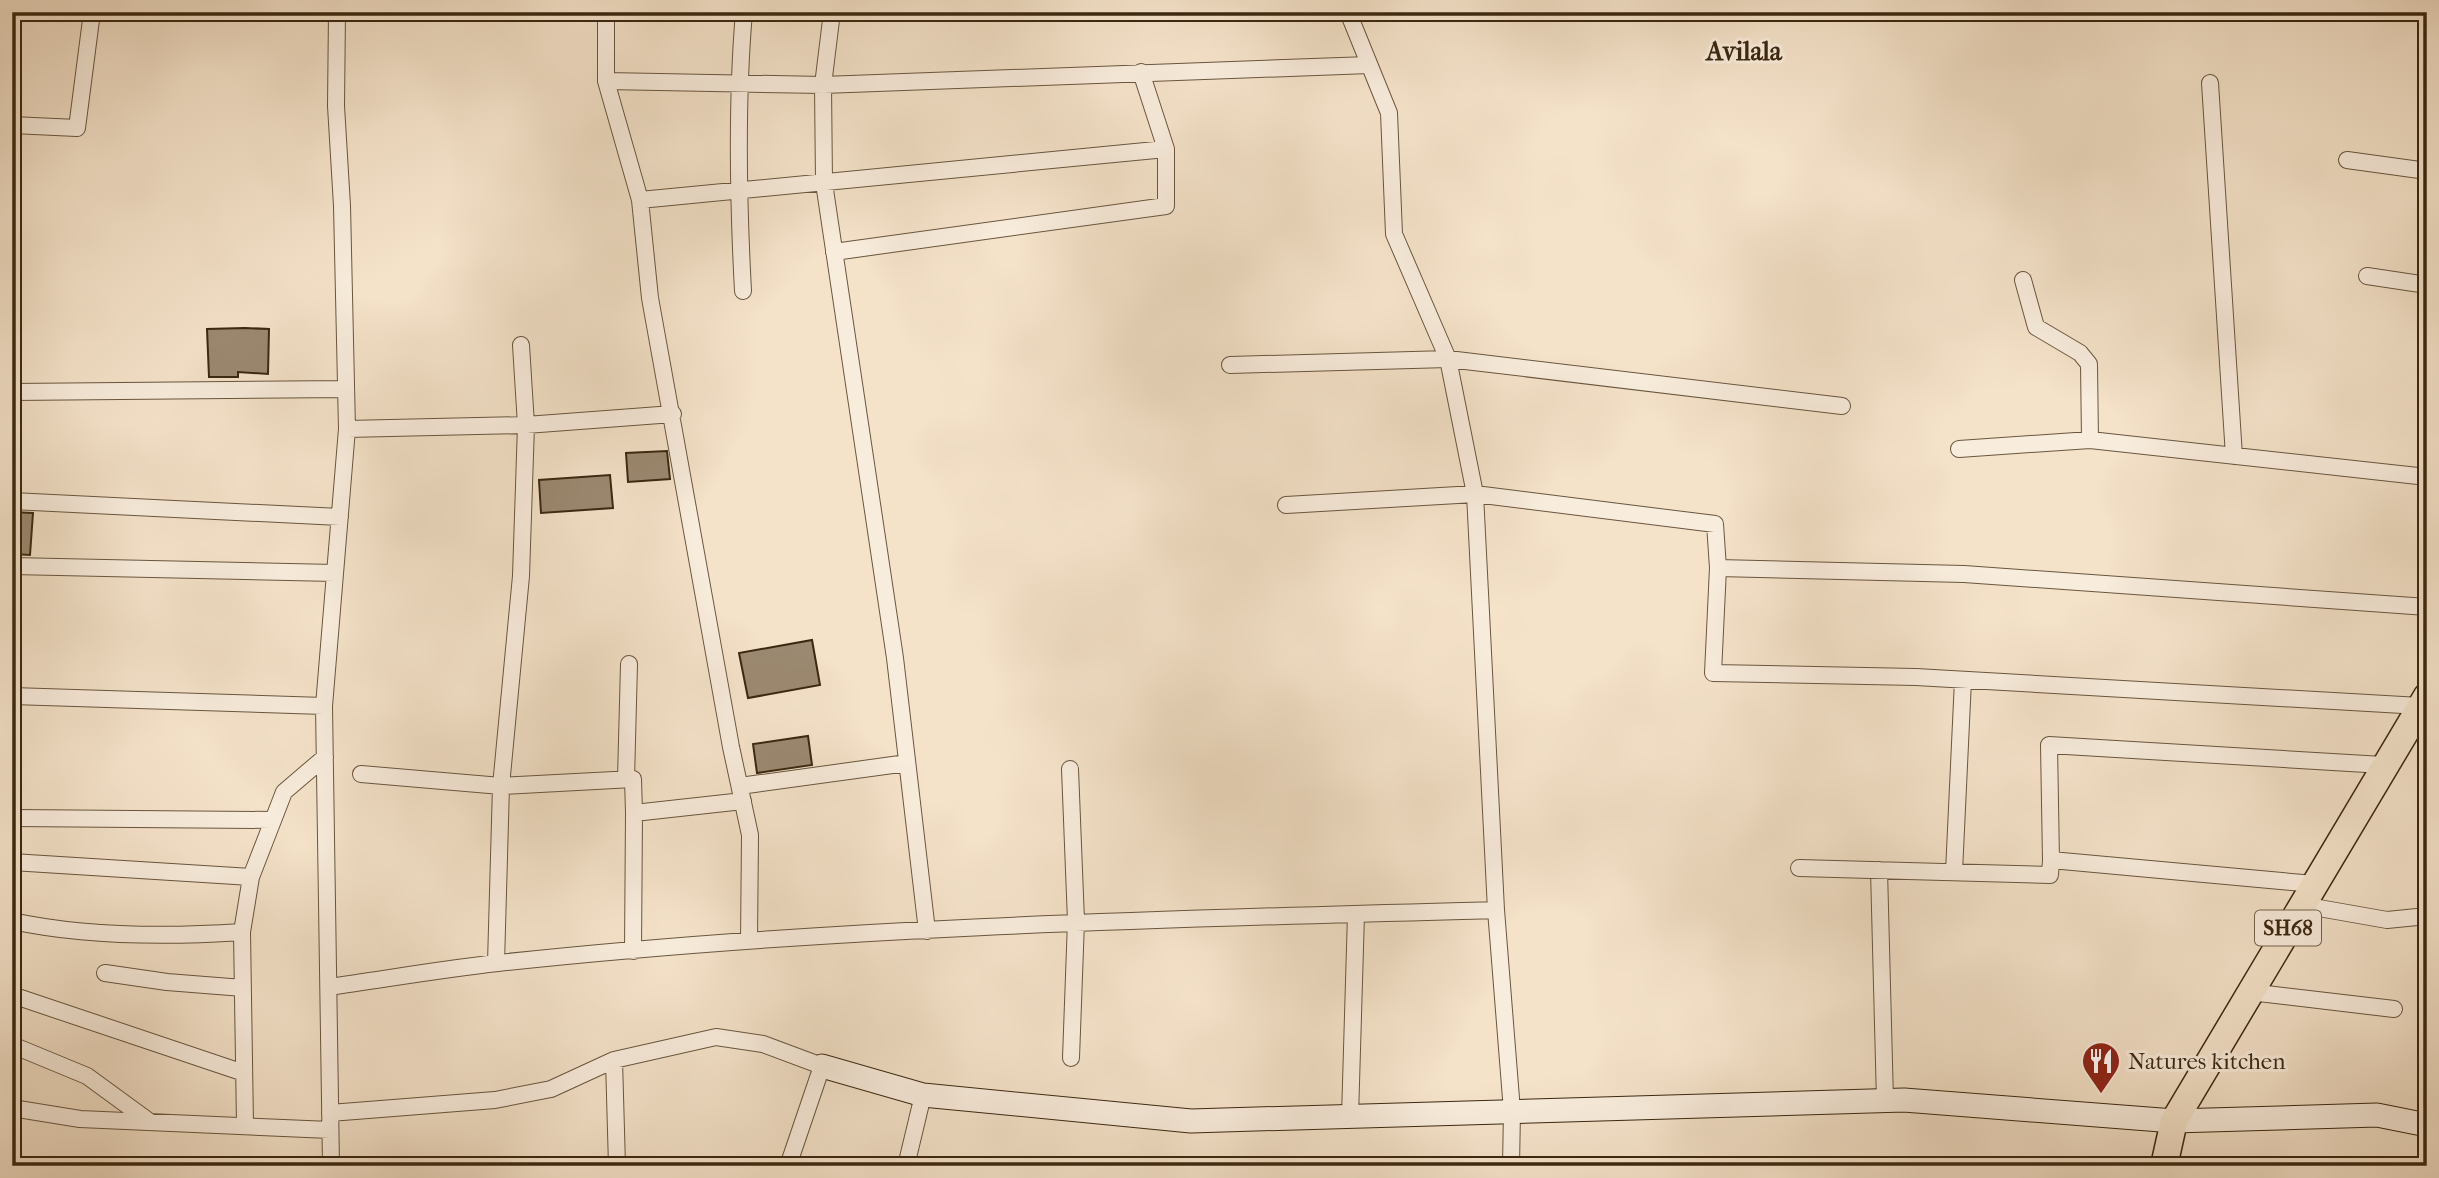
<svg xmlns="http://www.w3.org/2000/svg" width="2439" height="1178" font-family="'IM FELL French Canon',serif">
  <rect width="100%" height="100%" fill="#f4e2c9"/>
  <filter id="stains"><feTurbulence type="fractalNoise" baseFrequency=".00286" numOctaves="4"/><feColorMatrix values="0 0 0 0 .2 0 0 0 0 .09 0 0 0 0 .02 0 0 0 .5 -.17"/></filter>
  <radialGradient id="worn" r=".72"><stop offset=".6" stop-color="#630" stop-opacity="0"/><stop offset="1" stop-color="#630" stop-opacity=".3"/></radialGradient>
  <path fill="#9b8971" stroke="#3b2811" stroke-width="2" d="M245 328 269 329 268 374 238 372V377H209L207 329Z
    M667 451 670 479 628 482 626 453Z
    M610 475 613 508 541 513 539 480Z
    M12 512 33 513 30 555 12 554Z
    M812 640 820 685 748 698 739 653Z
    M808 736 812 765 757 773 753 744Z"/>
  <g fill="none" stroke-linecap="round" stroke-linejoin="round">
    <defs>
      <path id="street" d="M606 12V81L640 200 650 298 731 747 750 835 749 941
        M832 12 823 85 824 183 895 658 927 931
        M1348 12 1389 113 1394 234 1448 359 1475 494 1496 910 1512 1111 1511 1166
        M606 81 823 85 1369 65
        M2210 83 2234 456
        M12 125 77 128 92 12
        M2347 160 2427 171
        M640 200 1166 149 1141 72
        M834 252 1166 206V149
        M2367 276 2427 285
        M2023 280 2036 327 2080 353 2089 364 2090 440
        M743 291C738 198 736 106 744 12
        M1230 365 1448 359 1842 406
        M12 392 346 389
        M347 429 526 425 673 414
        M1959 449 2090 440 2427 477
        M12 501 340 517
        M1286 505 1475 494 1715 524 1718 568 1713 673 1916 677 2420 706
        M12 566 335 573
        M1718 568 1964 574 2427 607
        M12 696 324 706
        M1070 769 1076 921 1071 1058
        M361 774 501 786 633 779 634 813 743 801
        M626 779 629 664
        M740 786 907 763
        M12 818 272 820
        M12 862 251 877
        M1799 868 2050 875 2051 860
        M1879 870 1885 1101
        M1954 872 1963 680
        M2314 884 2051 860 2049 745 2383 765
        M2302 905 2387 920 2427 916
        M12 921C86 937 167 937 242 932
        M633 951 634 813
        M496 963 501 786 521 576 526 425 521 345
        M105 973 167 982 243 988
        M329 987C386 979 442 969 498 963 830 927 1163 919 1496 910
        M2250 992 2394 1009
        M12 995 244 1073
        M12 1045 87 1076 150 1122
        M614 1060 617 1166
        M12 1108 80 1119 330 1130
        M330 1113 495 1100 551 1089 614 1060 716 1037 763 1044 822 1066 788 1166
        M1350 1117 1356 914
        M245 1125 242 932 251 877 284 792 325 757
        M331 1166 324 706 347 429 342 206 336 106 337 12
        M906 1166 923 1095
        M994 1166V1165"/>
      <path id="secondary" d="M822 1066 923 1095 1191 1121 1904 1100 2174 1121 2377 1115 2427 1125"/>
      <path id="primary" d="M2164 1166 2174 1121 2427 696"/>
    </defs>
    <use href="#street" stroke="#69563f" stroke-width="18"/>
    <use href="#secondary" stroke="#3b2811" stroke-width="25"/>
    <use href="#primary" stroke="#3b2811" stroke-width="29"/>
    <use href="#street" stroke="#f8ecdc" stroke-width="16"/>
    <use href="#secondary" stroke="#f8ecdc" stroke-width="23"/>
    <use href="#primary" stroke="#f4e2c9" stroke-width="26"/>
  </g>
  <defs>
    <symbol id="restaurant-pin" viewBox="-11 -11 22 30"><path d="M0 17L-7.5 6A9.5 9.5 0 1 1 7.5 6Z" fill="#8f2418" stroke="#f8ecdc"/><path d="M-5-6h1v4h1v-4h1v4h1v-4h1v5L-1.5 .5V6h-2V.5L-5-1ZM5-6V6H3V1.5H1.5Q1.5-4 5-6Z" fill="#fff"/></symbol>
  </defs>
  <g fill-rule="evenodd">
    <use href="#restaurant-pin" x="2079" y="1039" width="44" height="60"/>
  </g>
  <g text-anchor="middle" dominant-baseline="central" stroke-width="6" stroke-linejoin="round" paint-order="stroke">
    <rect fill="#f8ecdc" stroke="#74634e" stroke-width="2" x="2255" y="910.5" width="66" height="35" rx="5"/>
    <g font-size="21" font-weight="bold" fill="#3b2811">
      <text x="2288" y="928">SH68</text>
    </g>
    <g font-size="23" fill="#3b2811" stroke="#f8ecdc" text-anchor="start">
      <text x="2128" y="1061">Natures kitchen</text>
    </g>
    <g font-size="26" font-weight="bold" fill="#3b2811" stroke="#f8ecdc">
      <text x="1744" y="51">Avilala</text>
    </g>
  </g>
  <rect width="2439" height="1178" fill="none" stroke="#f4e2c9" stroke-width="42"/>
  <rect x="14" y="14" width="2411" height="1150" fill="none" stroke="#3b2811" stroke-width="3.5"/>
  <rect x="21" y="21" width="2397" height="1136" fill="none" stroke="#3b2811" stroke-width="2"/>
  <rect width="100%" height="100%" filter="url(#stains)"/>
  <rect width="100%" height="100%" fill="url(#worn)"/>
</svg>
